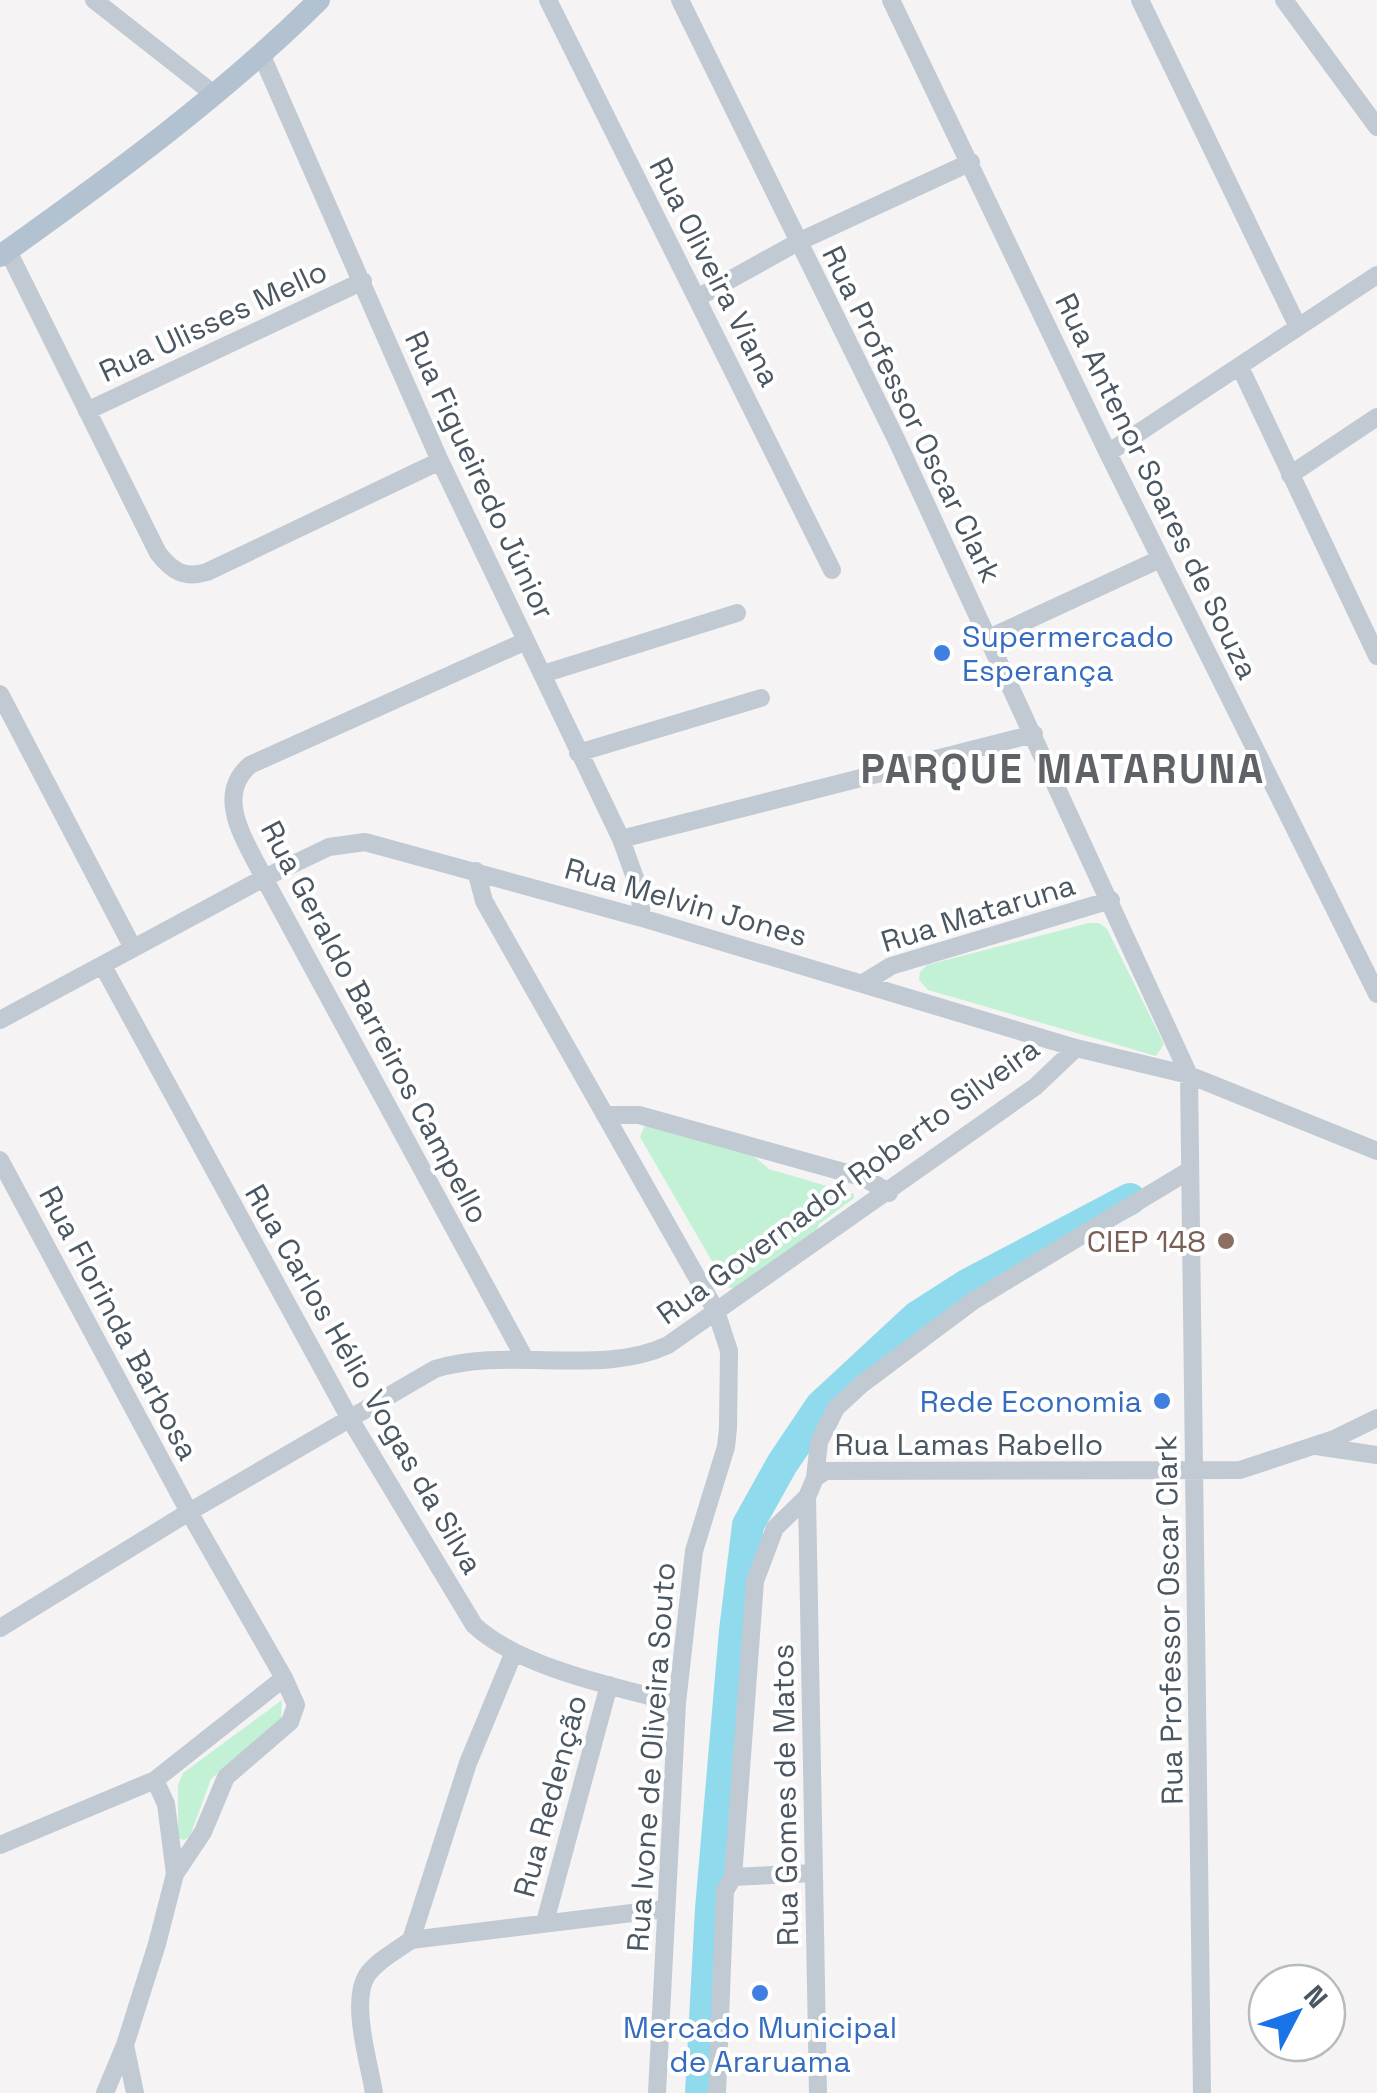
<svg xmlns="http://www.w3.org/2000/svg" width="1377" height="2093" font-family="'Space Grotesk',sans-serif">
  <rect width="100%" height="100%" fill="#f5f3f3"/>
  <path fill="#c3f1d5" d="M1089 923H1099L1107 929 1164 1044 1156 1056 928 990 919 980 920 972 927 965Z
    M645 1125 750 1153 769 1169 854 1194V1198L819 1224 814 1237 737 1290 727 1287 640 1137Z
    M282 1700 281 1719 211 1779 190 1836 184 1840 178 1838V1785L183 1773Z"/>
  <g fill="none" stroke-linecap="round" stroke-linejoin="round">
    <path stroke="#90daee" stroke-width="32" d="M701 2093 711 1909 735 1631 748 1525 782 1464 821 1406 917 1317 967 1285 1130 1199"/>
    <path stroke="#c1cad2" stroke-width="18" d="M94 0 215 95
      M548 0 832 570
      M680 0 897 441 1189 1075 1202 2093
      M891 0 1108 453 1377 994
      M1140 0 1298 327
      M1284 0 1377 127
      M262 56 440 461 621 839 639 889 642 918
      M8 251 158 553C172 571 184 579 207 572L440 461
      M697 298 798 242 971 162
      M1240 367 1377 656
      M87 411 363 281
      M1108 453 1377 275
      M1290 475 1377 417
      M989 638 1160 559
      M543 674 737 613
      M0 694 133 948
      M578 753 761 698
      M621 839 1034 734
      M476 871 484 901 716 1311 729 1351 728 1428 726 1447 694 1551 677 1703 657 2093
      M103 966 350 1419 474 1625C518 1667 618 1688 677 1703
      M865 982 891 966 1111 900
      M0 1020 264 878 329 847 365 842 642 918 1076 1048 1189 1075 1377 1151
      M605 1115H639L865 1178 889 1193
      M0 1160 189 1512 284 1678 296 1705 290 1722 226 1777 203 1832 175 1874 157 1944 125 2045 105 2093
      M525 1359 264 878C247 843 213 797 250 765L526 641
      M1316 1446 1377 1455
      M815 1478 819 1442 836 1408 862 1384 973 1301 1190 1170
      M0 1628 189 1512 435 1369C508 1346 601 1377 668 1345L1035 1087 1076 1048
      M155 1780 166 1804 175 1874
      M0 1845 155 1780 284 1678
      M733 1877 755 1581 775 1528 807 1497
      M545 1922 609 1685
      M411 1940 468 1763 514 1652
      M125 2045 135 2093
      M374 2093C369 2062 350 2002 367 1975 378 1960 396 1951 411 1940L665 1909
      M717 2093 725 1891 733 1877 813 1873
      M818 2093 807 1497 815 1478 826 1471 1240 1470 1334 1439 1377 1418"/>
    <path stroke="#b3c2d1" stroke-width="22" d="M0 256C111 177 222 96 319 0"/>
  </g>
  <g fill="#3f7fe0" stroke="#fff" stroke-width="4">
    <circle cx="942" cy="653" r="10"/>
    <circle cx="1162" cy="1401" r="10"/>
    <circle cx="760" cy="1993" r="10"/>
  </g>
  <circle fill="#8d6e63" stroke="#fff" stroke-width="4" cx="1226" cy="1241" r="10"/>
  <g text-anchor="middle" dominant-baseline="central" stroke-width="8" stroke-linejoin="round" paint-order="stroke">
    <g font-size="30" fill="#4a5661" stroke="#fff">
      <text transform="translate(715 272) rotate(63)">Rua Oliveira Viana</text>
      <text transform="translate(213 321) rotate(-25)">Rua Ulisses Mello</text>
      <text transform="translate(912 414) rotate(64)">Rua Professor Oscar Clark</text>
      <text transform="translate(480 475) rotate(65)">Rua Figueiredo Júnior</text>
      <text transform="translate(1157 486) rotate(64)">Rua Antenor Soares de Souza</text>
      <text transform="translate(686 902) rotate(16)">Rua Melvin Jones</text>
      <text transform="translate(978 913) rotate(-17)">Rua Mataruna</text>
      <text transform="translate(375 1022) rotate(62)">Rua Geraldo Barreiros Campello</text>
      <text transform="translate(848 1181) rotate(-36)">Rua Governador Roberto Silveira</text>
      <text transform="translate(119 1323) rotate(62)">Rua Florinda Barbosa</text>
      <text transform="translate(364 1379) rotate(60)">Rua Carlos Hélio Vogas da Silva</text>
      <text x="969" y="1444">Rua Lamas Rabello</text>
      <text transform="translate(1169 1620) rotate(-91)">Rua Professor Oscar Clark</text>
      <text transform="translate(651 1757) rotate(-86)">Rua Ivone de Oliveira Souto</text>
      <text transform="translate(785 1795) rotate(-91)">Rua Gomes de Matos</text>
      <text transform="translate(550 1796) rotate(-75)">Rua Redenção</text>
    </g>
    <g font-size="30" fill="#366cbe" stroke="#fff" text-anchor="start">
      <text x="962" y="636">Supermercado<tspan x="962" dy="34">Esperança</tspan></text>
      <text x="1142" y="1401" text-anchor="end">Rede Economia</text>
      <text x="760" y="2027" text-anchor="middle">Mercado Municipal<tspan x="760" dy="34">de Araruama</tspan></text>
    </g>
    <g font-size="30" fill="#785e54" stroke="#fff" text-anchor="end">
      <text x="1206" y="1241">CIEP 148</text>
    </g>
    <g font-size="40" font-weight="bold" letter-spacing="2.5" fill="#5f6368" stroke="#fff">
      <text x="1063" y="769">PARQUE MATARUNA</text>
    </g>
  </g>
  <g transform="translate(1297 2013) rotate(49)"><circle r="48" fill="#ffffff" stroke="#b7bbc0" stroke-width="2.5"/>
  <path d="M0-8L18 38L0 25L-18 38Z" fill="#1a73e8"/>
  <text y="-15" font-size="28" font-weight="bold" text-anchor="middle" fill="#4a5661">N</text>
  </g>
</svg>
